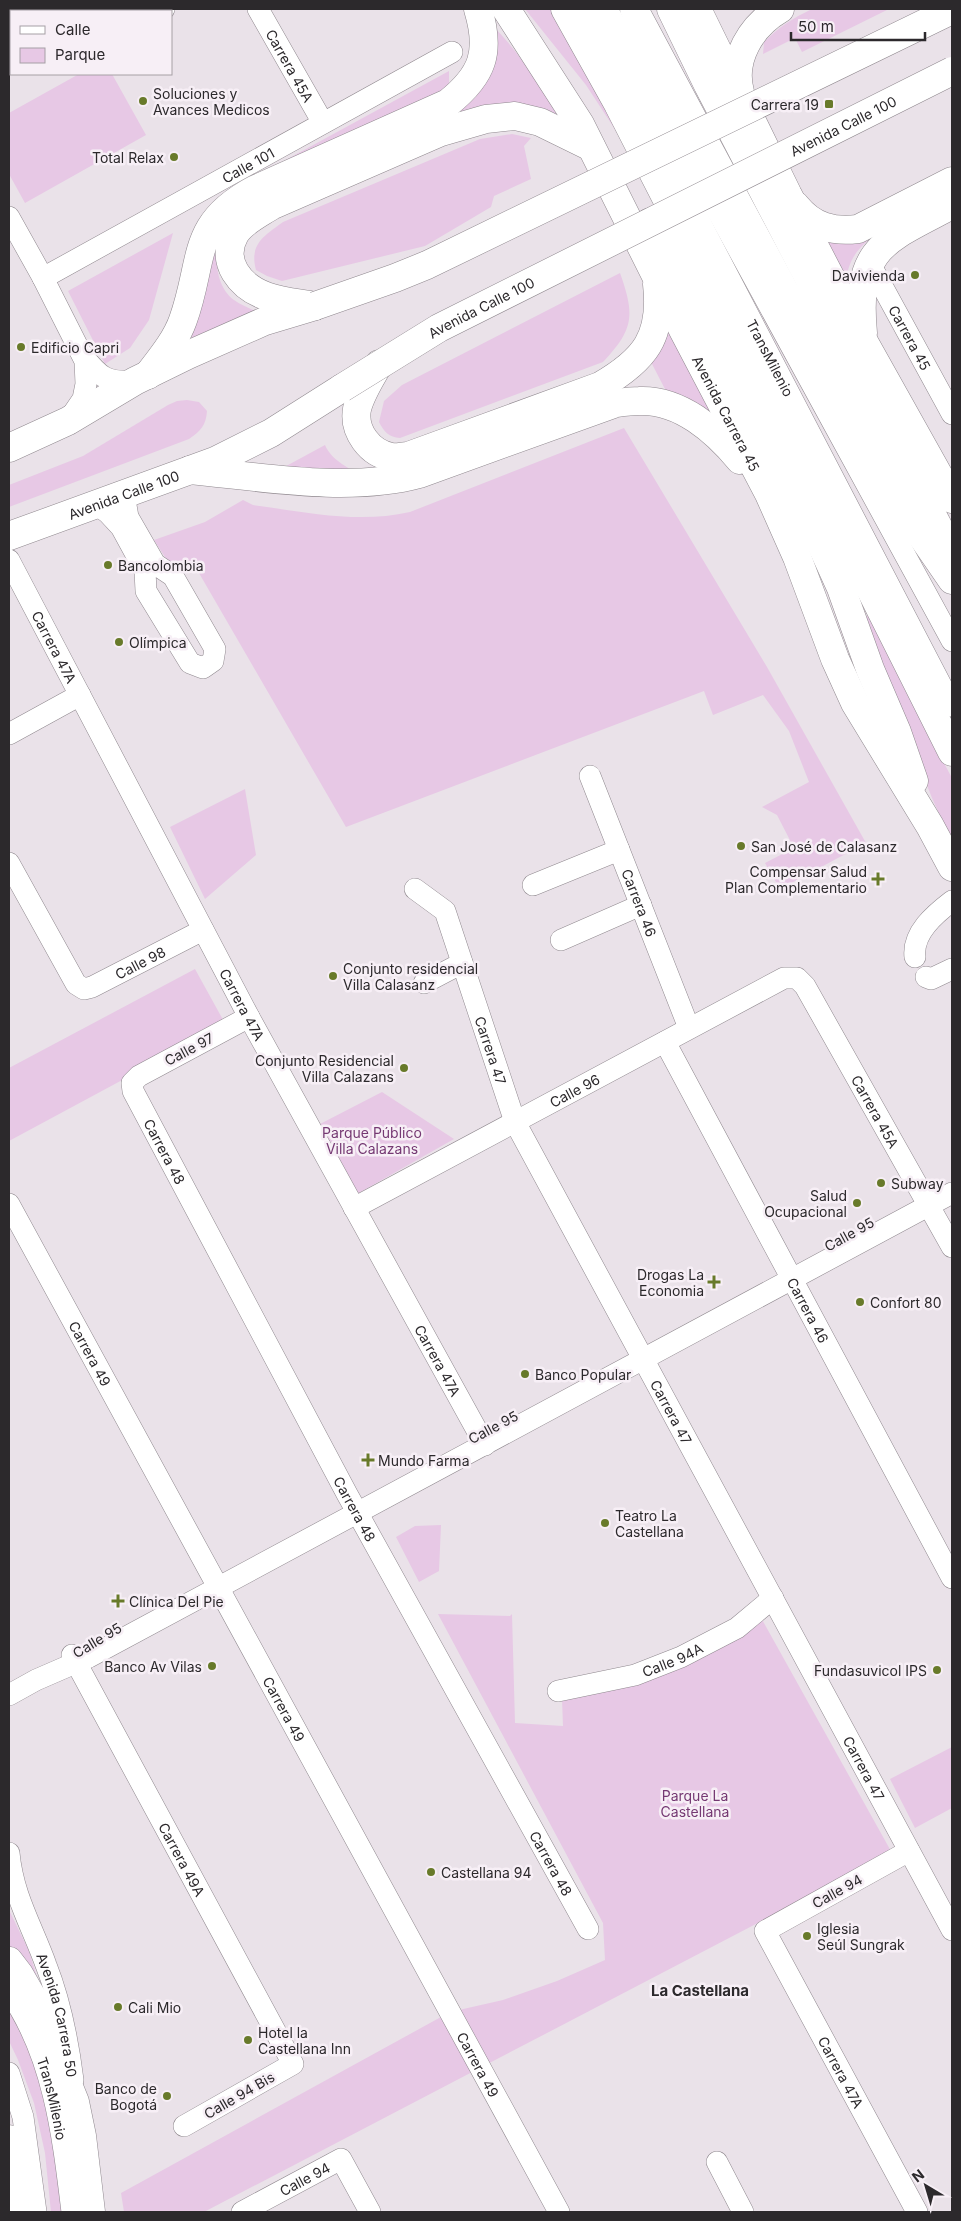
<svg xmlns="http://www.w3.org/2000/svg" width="961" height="2221" font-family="Inter,sans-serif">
  <rect width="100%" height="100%" fill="#eae2e9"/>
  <path fill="#e7c8e5" d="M525 9H552L618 134 586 85Z
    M812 9H889L802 52 795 38 763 54 764 42C779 27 793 18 812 9Z
    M492 25C522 55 543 90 564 127L455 115 475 98 485 83Z
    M449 71V83L443 92 240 185Z
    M79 74H112L146 135 25 203 9 174V113Z
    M512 134 531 138 524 146 531 179 494 196 491 207 425 246 282 281 267 276 256 270C249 244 264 236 283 222L480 139Z
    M879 231C857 249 848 258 845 287L825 238Z
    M173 233 149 320 130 348 105 364 68 291Z
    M216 234C216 256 214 285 234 300 241 305 251 309 259 313L191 340Z
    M620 273C635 315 634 329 603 362L400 438C389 437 384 432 379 422L384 401 402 385Z
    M669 325 717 418 667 393 651 362Z
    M187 400 199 402 207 411C206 425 201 431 189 439L9 507V485L83 456 168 405 177 401Z
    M624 428 767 667 866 843 780 889 765 863 794 848 777 815 762 807 809 782 789 731 763 695 713 715 704 691 346 827 192 561 174 571 154 540 205 522 243 500 253 505C305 512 358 524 410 512Z
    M325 445C332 461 350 469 365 477L277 471Z
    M868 616 907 694 952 778V842L932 798 861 619Z
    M245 789 256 855 205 899 170 827Z
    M195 969 227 1027 126 1078 9 1141V1068Z
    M382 1092 454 1139 357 1194 320 1124Z
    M441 1525 439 1571 419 1582 396 1537 415 1526Z
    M438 1614 510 1616 512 1614 515 1723 563 1726 562 1698 759 1614 892 1853 204 2212H124L121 2193 450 2012 503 2000 557 1981 605 1960 603 1923Z
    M952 1747V1808L915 1828 890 1779Z
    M9 1910 29 1951 45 2003 9 1949Z
    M9 2010 32 2054 47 2098 65 2212H51L45 2153 34 2103 18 2060 9 2041Z"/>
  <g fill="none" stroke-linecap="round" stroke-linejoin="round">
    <defs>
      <g id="minor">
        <path d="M93 9 95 11"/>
        <path id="s1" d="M258 9 323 123"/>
        <path id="s2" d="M587 9 609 47 952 706"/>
        <path d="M607 9 952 641"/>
        <path d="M160 11 164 9"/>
        <path d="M9 217 43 278 85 361 86 384 83 399 68 421"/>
        <path id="s3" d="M869 262 952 414"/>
        <path id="s4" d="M43 278 452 52"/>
        <path d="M83 356C100 377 106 383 135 381"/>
        <path d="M96 504 108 513 121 527 145 571 146 591 190 663 203 668 213 661 215 649 173 576 155 564 128 517 124 494"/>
        <path id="s5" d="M9 560 249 1017 485 1445"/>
        <path d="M9 734 80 695"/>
        <path id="s6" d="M590 776 689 1028"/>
        <path id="s7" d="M9 863 76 984 84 989 92 987 203 930"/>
        <path d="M533 885 619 850"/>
        <path id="s8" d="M415 889 445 911 515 1122 952 1930"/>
        <path d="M561 940 641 905"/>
        <path d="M915 957C912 933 935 914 952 901"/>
        <path d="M926 977 931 979 952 969"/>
        <path d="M424 983 462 963"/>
        <path id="s9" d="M249 1017 139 1076 132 1083 133 1091 347 1494 588 1929"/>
        <path id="s10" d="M665 1042 952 1578"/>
        <path id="s11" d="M9 1204 559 2212"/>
        <path id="s12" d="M354 1208 784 978H797L805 986 952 1247"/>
        <path id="s13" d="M72 1655 293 2064 184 2126"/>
        <path id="s14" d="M558 1691 635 1675 681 1657 737 1628 773 1598"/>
        <path d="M9 1695 36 1680 89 1657 952 1193"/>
        <path id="s15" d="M909 1851 765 1931 917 2212"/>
        <path id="s16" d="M9 1853C13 1896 32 1926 46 1965 61 2003 68 2040 73 2080"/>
        <path id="s17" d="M9 1992C54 2055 63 2138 72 2212"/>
        <path d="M9 2073 23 2117 36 2212"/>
        <path d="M717 2162 743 2212"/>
        <path id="s18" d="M242 2212 341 2159 370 2212"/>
      </g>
      <g id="major">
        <path d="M9 448 68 421 135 381 188 355 265 321 315 306"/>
        <path id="s19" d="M9 536 215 461 271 433 342 388"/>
        <path d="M9 1961 19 1974 35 2002 75 2102 82 2136 91 2212"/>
        <path d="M9 2139 20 2212"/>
      </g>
      <g id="highway">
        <path id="s20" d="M506 9 580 124 683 330 769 494 797 557 835 659 855 703 930 826 952 867"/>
        <path d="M565 9 618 104 720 303 794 437 952 752"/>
        <path d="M634 9 783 288 910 519 952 580"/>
        <path d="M671 9 708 85 952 553"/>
        <path d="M697 9 788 195 863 340 952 499"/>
        <path d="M740 92C731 59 751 26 780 9"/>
        <path d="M796 206C813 227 833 232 858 229L952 181"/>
        <path d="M650 222 816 533 841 588 870 669 897 732 914 781"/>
        <path d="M315 306C299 303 282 302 266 296 241 287 219 262 235 234 242 222 259 214 271 206L441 132 486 119 515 116 540 122 591 147"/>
        <path d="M863 333C855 247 884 241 952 205"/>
        <path d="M379 364C371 378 361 393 357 409 353 431 370 454 392 457 397 458 403 456 408 456L600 386C645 360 663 337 657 284"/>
        <path d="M148 375C161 358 176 340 183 320 205 259 189 224 256 189L448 103C483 75 491 52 478 9"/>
        <path d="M190 470C262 477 349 493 419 474L616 403C624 402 632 401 639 401 680 399 716 431 740 460"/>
      </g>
    </defs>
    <use href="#minor" stroke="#8f888e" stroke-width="22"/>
    <use href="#major" stroke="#8f888e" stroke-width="29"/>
    <use href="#highway" stroke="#8f888e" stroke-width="29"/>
    <use href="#minor" stroke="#fff" stroke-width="21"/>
    <use href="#major" stroke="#fff" stroke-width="28"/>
    <use href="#highway" stroke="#fff" stroke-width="28"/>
    <defs>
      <g id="major-bridge">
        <path d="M315 306 395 278 427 265 952 10"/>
        <path id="s21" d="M342 388 439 328 952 71"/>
      </g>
    </defs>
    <use href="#major-bridge" stroke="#8f888e" stroke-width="29" stroke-linecap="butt"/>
    <use href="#major-bridge" stroke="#fff" stroke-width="28"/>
  </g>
  <g fill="#687a2a" stroke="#f7eff6" stroke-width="2">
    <circle cx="143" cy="101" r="5"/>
    <rect x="824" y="99" width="10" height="10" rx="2.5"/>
    <circle cx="174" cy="157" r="5"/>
    <circle cx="915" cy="275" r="5"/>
    <circle cx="21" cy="347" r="5"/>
    <circle cx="108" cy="565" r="5"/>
    <circle cx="119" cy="642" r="5"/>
    <circle cx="741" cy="846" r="5"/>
    <path d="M875.5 871.5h5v5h5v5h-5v5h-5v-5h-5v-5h5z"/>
    <circle cx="333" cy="976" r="5"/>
    <circle cx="404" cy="1068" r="5"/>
    <circle cx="881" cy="1183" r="5"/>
    <circle cx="857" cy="1203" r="5"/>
    <path d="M711.5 1274.5h5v5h5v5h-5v5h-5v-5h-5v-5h5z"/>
    <circle cx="860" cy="1302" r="5"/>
    <circle cx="525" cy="1374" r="5"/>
    <path d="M365.5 1452.5h5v5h5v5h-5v5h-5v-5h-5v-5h5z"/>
    <circle cx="605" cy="1523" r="5"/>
    <path d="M115.5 1593.5h5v5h5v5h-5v5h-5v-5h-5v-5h5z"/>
    <circle cx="212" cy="1666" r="5"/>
    <circle cx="937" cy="1670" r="5"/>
    <circle cx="431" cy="1872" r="5"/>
    <circle cx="807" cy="1936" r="5"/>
    <circle cx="118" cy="2007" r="5"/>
    <circle cx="248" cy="2040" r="5"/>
    <circle cx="167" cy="2096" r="5"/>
  </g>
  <g text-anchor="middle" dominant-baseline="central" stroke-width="5" stroke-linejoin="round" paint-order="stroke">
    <g font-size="14" fill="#2c292c" stroke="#f7eff6">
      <text stroke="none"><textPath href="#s1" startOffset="65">Carrera 45A</textPath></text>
      <text stroke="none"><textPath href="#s21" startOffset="566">Avenida Calle 100</textPath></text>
      <text stroke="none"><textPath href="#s4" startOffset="234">Calle 101</textPath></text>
      <text stroke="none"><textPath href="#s21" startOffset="161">Avenida Calle 100</textPath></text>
      <text stroke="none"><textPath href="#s3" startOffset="86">Carrera 45</textPath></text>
      <text stroke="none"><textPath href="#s2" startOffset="394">TransMilenio</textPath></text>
      <text stroke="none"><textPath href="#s20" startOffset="461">Avenida Carrera 45</textPath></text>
      <text stroke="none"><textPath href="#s19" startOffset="122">Avenida Calle 100</textPath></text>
      <text stroke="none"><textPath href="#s5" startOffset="98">Carrera 47A</textPath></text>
      <text stroke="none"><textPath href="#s6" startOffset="136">Carrera 46</textPath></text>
      <text stroke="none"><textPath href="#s7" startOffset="210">Calle 98</textPath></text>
      <text stroke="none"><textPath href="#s5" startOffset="502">Carrera 47A</textPath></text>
      <text transform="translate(189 1049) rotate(-28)">Calle 97</text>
      <text stroke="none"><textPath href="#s8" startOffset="184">Carrera 47</textPath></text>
      <text stroke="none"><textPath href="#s12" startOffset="250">Calle 96</textPath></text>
      <text stroke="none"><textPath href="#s12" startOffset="656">Carrera 45A</textPath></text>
      <text stroke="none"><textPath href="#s9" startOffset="211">Carrera 48</textPath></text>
      <text transform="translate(849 1234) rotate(-29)">Calle 95</text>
      <text stroke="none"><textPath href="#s10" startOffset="304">Carrera 46</textPath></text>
      <text stroke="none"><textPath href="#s11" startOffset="170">Carrera 49</textPath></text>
      <text stroke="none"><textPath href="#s5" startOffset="908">Carrera 47A</textPath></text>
      <text stroke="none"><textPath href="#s8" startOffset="589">Carrera 47</textPath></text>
      <text transform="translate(493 1427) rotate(-28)">Calle 95</text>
      <text stroke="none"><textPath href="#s9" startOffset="616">Carrera 48</textPath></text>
      <text transform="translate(97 1640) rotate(-31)">Calle 95</text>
      <text stroke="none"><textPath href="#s14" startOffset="119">Calle 94A</textPath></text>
      <text stroke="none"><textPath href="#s11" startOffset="575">Carrera 49</textPath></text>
      <text stroke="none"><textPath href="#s8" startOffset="994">Carrera 47</textPath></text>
      <text stroke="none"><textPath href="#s13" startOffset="232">Carrera 49A</textPath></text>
      <text stroke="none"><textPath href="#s9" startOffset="1021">Carrera 48</textPath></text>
      <text transform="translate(837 1891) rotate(-29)">Calle 94</text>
      <text stroke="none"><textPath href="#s16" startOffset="170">Avenida Carrera 50</textPath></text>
      <text stroke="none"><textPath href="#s11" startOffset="980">Carrera 49</textPath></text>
      <text stroke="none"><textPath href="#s15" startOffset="325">Carrera 47A</textPath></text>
      <text transform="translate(239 2095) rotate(-30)">Calle 94 Bis</text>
      <text stroke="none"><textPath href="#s17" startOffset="116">TransMilenio</textPath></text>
      <text stroke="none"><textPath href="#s18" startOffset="71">Calle 94</textPath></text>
    </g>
    <g font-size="14" fill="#2c292c" stroke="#f7eff6" text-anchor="start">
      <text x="153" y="93">Soluciones y<tspan x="153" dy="16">Avances Medicos</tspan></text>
      <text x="819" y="104" text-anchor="end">Carrera 19</text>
      <text x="164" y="157" text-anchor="end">Total Relax</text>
      <text x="905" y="275" text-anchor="end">Davivienda</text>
      <text x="31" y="347">Edificio Capri</text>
      <text x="118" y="565">Bancolombia</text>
      <text x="129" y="642">Olímpica</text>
      <text x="751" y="846">San José de Calasanz</text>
      <text x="867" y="871" text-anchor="end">Compensar Salud<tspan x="867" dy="16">Plan Complementario</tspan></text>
      <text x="343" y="968">Conjunto residencial<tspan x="343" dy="16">Villa Calasanz</tspan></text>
      <text x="394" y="1060" text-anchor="end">Conjunto Residencial<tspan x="394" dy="16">Villa Calazans</tspan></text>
      <text x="891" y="1183">Subway</text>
      <text x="847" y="1195" text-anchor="end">Salud<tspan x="847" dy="16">Ocupacional</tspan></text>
      <text x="704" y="1274" text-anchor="end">Drogas La<tspan x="704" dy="16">Economia</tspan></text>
      <text x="870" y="1302">Confort 80</text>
      <text x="535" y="1374">Banco Popular</text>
      <text x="378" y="1460">Mundo Farma</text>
      <text x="615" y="1515">Teatro La<tspan x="615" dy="16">Castellana</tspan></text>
      <text x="129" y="1601">Clínica Del Pie</text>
      <text x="202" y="1666" text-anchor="end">Banco Av Vilas</text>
      <text x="927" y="1670" text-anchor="end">Fundasuvicol IPS</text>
      <text x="441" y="1872">Castellana 94</text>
      <text x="817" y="1928">Iglesia<tspan x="817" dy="16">Seúl Sungrak</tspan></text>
      <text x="128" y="2007">Cali Mio</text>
      <text x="258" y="2032">Hotel la<tspan x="258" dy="16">Castellana Inn</tspan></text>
      <text x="157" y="2088" text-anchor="end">Banco de<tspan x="157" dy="16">Bogotá</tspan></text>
    </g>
    <g font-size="14" fill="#753973" stroke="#f7eff6">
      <text x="372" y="1132">Parque Público<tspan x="372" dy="16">Villa Calazans</tspan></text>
      <text x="695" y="1795">Parque La<tspan x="695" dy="16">Castellana</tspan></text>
    </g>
    <g font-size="15" font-weight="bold" fill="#2c292c" stroke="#f7eff6">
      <text x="700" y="1990">La Castellana</text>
    </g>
  </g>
  <rect width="961" height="2221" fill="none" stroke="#2c292c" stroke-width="20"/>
  <rect x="10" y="10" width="162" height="65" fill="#f7eff6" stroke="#a6a0a5"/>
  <rect x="20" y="26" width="25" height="8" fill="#ffffff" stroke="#a6a0a5"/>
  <text x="55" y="35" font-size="15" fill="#2c292c">Calle</text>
  <rect x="20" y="48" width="25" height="15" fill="#e7c8e5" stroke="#a6a0a5"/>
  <text x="55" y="60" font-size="15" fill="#2c292c">Parque</text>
  <g transform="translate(926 2186) rotate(322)" stroke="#f7eff6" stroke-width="4" paint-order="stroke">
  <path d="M0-4L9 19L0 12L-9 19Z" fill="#2c292c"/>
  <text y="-8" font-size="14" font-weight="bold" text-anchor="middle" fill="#2c292c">N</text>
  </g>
  <path d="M791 32v8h134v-8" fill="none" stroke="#2c292c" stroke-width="2.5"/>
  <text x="798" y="32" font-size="15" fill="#2c292c" stroke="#f7eff6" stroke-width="4" paint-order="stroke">50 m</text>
</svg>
